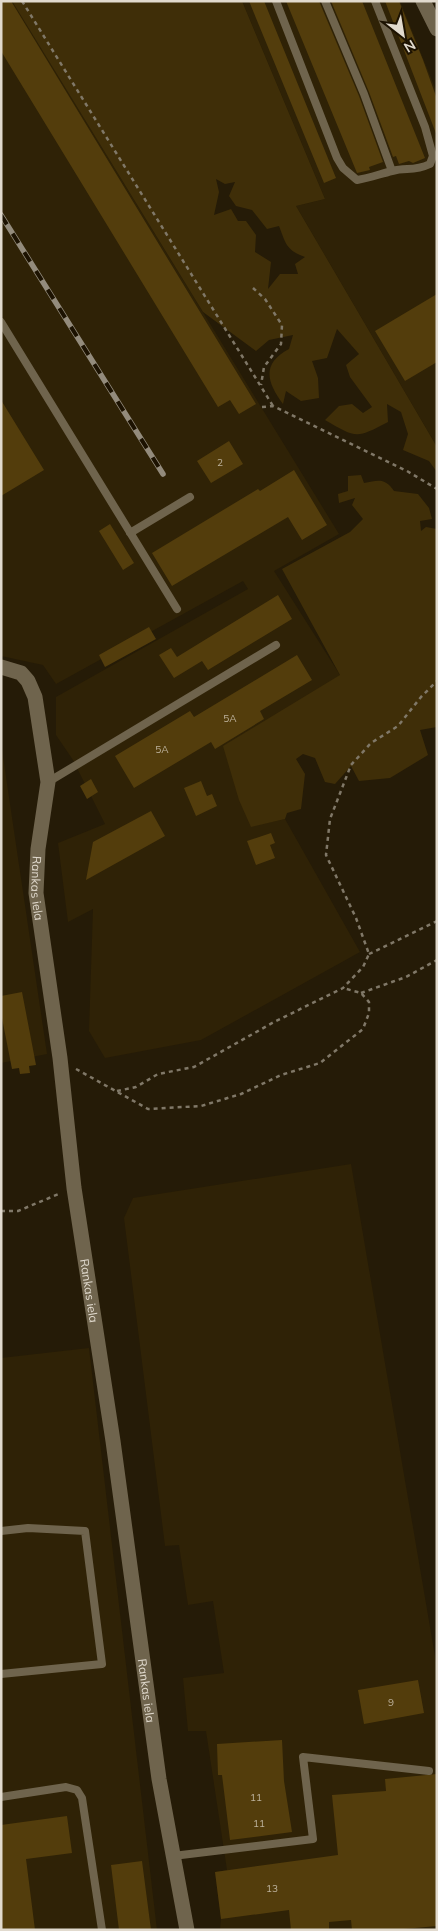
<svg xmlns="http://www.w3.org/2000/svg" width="438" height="1931" font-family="Mulish,sans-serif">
  <rect width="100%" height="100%" fill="#251b07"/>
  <path fill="#2f2206" d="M1 1H12L339 534 274 571 340 675 251 826 285 819 360 952 201 1040 105 1058 89 1031 93 909 68 922 58 843 105 824 73 760 56 735V697L248 589 243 581 56 684 43 665 1 656Z
    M242 1H400L437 93V447L296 206 325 199Z
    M1 743 47 1054 1 1063Z
    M351 1164 437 1668V1930H220L221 1919 215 1872 227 1870 206 1731H188L183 1678 224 1673 213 1601 188 1605 179 1545 165 1546 124 1218 133 1198Z
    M89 1348 157 1930H1V1358Z"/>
  <path fill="#3f2e08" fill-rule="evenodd" d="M12 1H242L325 199 296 206 437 447V472L429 461 403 450 408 434 401 412 387 404 388 422C356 439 356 438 325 420L339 406 352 404 363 413 372 407 350 377 346 365 359 354 337 329 327 358 312 361 318 378 319 398 301 401 286 391 283 404C267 382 261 364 289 349L293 335 269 340 256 351 203 312ZM216 179 225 184 235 182 229 196 236 206 252 210 267 229 279 226C286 244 286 250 305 257L295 264 298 274H280L268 289 271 262 255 252 256 235 246 221H238L231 209 214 215 219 192Z
    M361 475 364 483C379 480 385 478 394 491L418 494 429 508 432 519 420 521 421 531 426 527 437 529V727L420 730 428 755 390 778 359 781 351 766 335 784 325 782 315 758 303 754 296 759 305 774 301 809 287 813 285 819 251 827 239 800 223 746 340 675 282 569 350 532 363 519 352 505 355 498 339 503 338 494 348 491V476Z"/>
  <path fill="#533d0c" d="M1 1H11L256 404 239 414 230 400 218 407 1 51Z
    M249 1H264L336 178 324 183Z
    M286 1H319L359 96 383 162 369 167 370 170 357 173Z
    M331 1H362L425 158 413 163 409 161 399 164 396 156 393 157 369 92Z
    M385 1H399L423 60 437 99V136Z
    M437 294V362L405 381 375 331Z
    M1 400 44 470 1 496Z
    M229 441 243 464 211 483 197 461Z
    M294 470 327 525 302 540 288 517 172 586 152 553 258 489 260 491Z
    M110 524 134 563 123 570 99 531Z
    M278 595 292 619 208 670 202 661 174 678 159 655 171 648 177 657Z
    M149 627 156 639 105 667 99 655Z
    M297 655 312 680 260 711 264 719 215 749 211 742 134 788 115 756 190 711 194 717Z
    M91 779 98 792 87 799 80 786Z
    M201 781 207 796 212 794 217 806 196 816 184 788Z
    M151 811 165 836 86 880 93 842Z
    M271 833 275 843 270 845 275 858 256 865 247 841Z
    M22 992 36 1065 29 1066 30 1073 20 1074 19 1068 12 1069 1 1013V996Z
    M418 1680 424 1713 364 1724 358 1690Z
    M282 1740 284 1781 292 1832 230 1840 222 1775H218L217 1744Z
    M437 1774V1926L393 1930H352L351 1920 329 1922V1930H291L289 1910 221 1919 215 1872 338 1855 332 1795 386 1791 385 1779Z
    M67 1816 72 1853 26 1859 35 1930H1V1825Z
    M142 1861 151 1930H119L111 1865Z"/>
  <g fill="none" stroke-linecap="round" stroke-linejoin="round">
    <path stroke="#807868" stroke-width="2.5" stroke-dasharray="4 4" stroke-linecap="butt" d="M22 1 273 406
      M253 288 265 299 282 325 281 344 264 367 261 385
      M262 407 273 406 407 471 437 489
      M369 954 437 921
      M361 993 406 977 437 960
      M76 1069 148 1109 201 1106 241 1094 281 1075 320 1063 363 1029 369 1013V1002L361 993 343 988
      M117 1091 136 1087 158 1074 194 1067 274 1022 343 988 363 967 369 954 356 918 326 855 330 819 351 765 371 743 398 726 421 697 437 681
      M1 1211H18L61 1193"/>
    <path stroke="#6f644d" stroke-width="8" d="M276 1 337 158 343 168 357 180C369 178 380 174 392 171 407 167 413 172 430 164L433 156 425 127 375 1
      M325 1 364 94 392 171
      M1 322 177 609
      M130 533 190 497
      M48 782 276 645
      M1 1531 28 1528 85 1531 102 1664 1 1674
      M1 1797 66 1787 77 1790 82 1798 102 1930
      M173 1856 313 1839 303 1757 429 1771"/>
    <g stroke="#6f644d" stroke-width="15">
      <path d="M423 1 437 29"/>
      <path id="s1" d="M1 667 21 673 28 681 35 697 48 782 38 849 36 893 60 1058 74 1188 113 1441 159 1779 187 1930"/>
    </g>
    <defs>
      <path id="rail" d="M1 215 163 474"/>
    </defs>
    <use href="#rail" stroke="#938b7c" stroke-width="5.5"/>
    <use href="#rail" stroke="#1c1201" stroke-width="4" stroke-dasharray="11" stroke-linecap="butt"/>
  </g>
  <g text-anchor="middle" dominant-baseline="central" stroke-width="4" stroke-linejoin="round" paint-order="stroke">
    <g font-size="10" fill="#beb39e">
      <text x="220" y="462">2</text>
      <text x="230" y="718">5A</text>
      <text x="162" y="749">5A</text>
      <text x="391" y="1702">9</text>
      <text x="256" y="1797">11</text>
      <text x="259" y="1823">11</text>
      <text x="272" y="1888">13</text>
    </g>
    <g font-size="12" fill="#e1dace" stroke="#1c1201">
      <text stroke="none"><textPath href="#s1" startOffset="242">Rankas iela</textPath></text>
      <text stroke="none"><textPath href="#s1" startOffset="648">Rankas iela</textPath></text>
      <text stroke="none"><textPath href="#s1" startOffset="1052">Rankas iela</textPath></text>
    </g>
  </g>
  <rect width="438" height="1931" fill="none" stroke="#e1dace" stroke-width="5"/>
  <g transform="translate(403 35) rotate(149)" stroke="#1c1201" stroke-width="4" paint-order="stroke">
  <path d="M0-4L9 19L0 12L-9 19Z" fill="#e1dace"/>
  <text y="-8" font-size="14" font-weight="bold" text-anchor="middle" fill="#e1dace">N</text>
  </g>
</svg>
